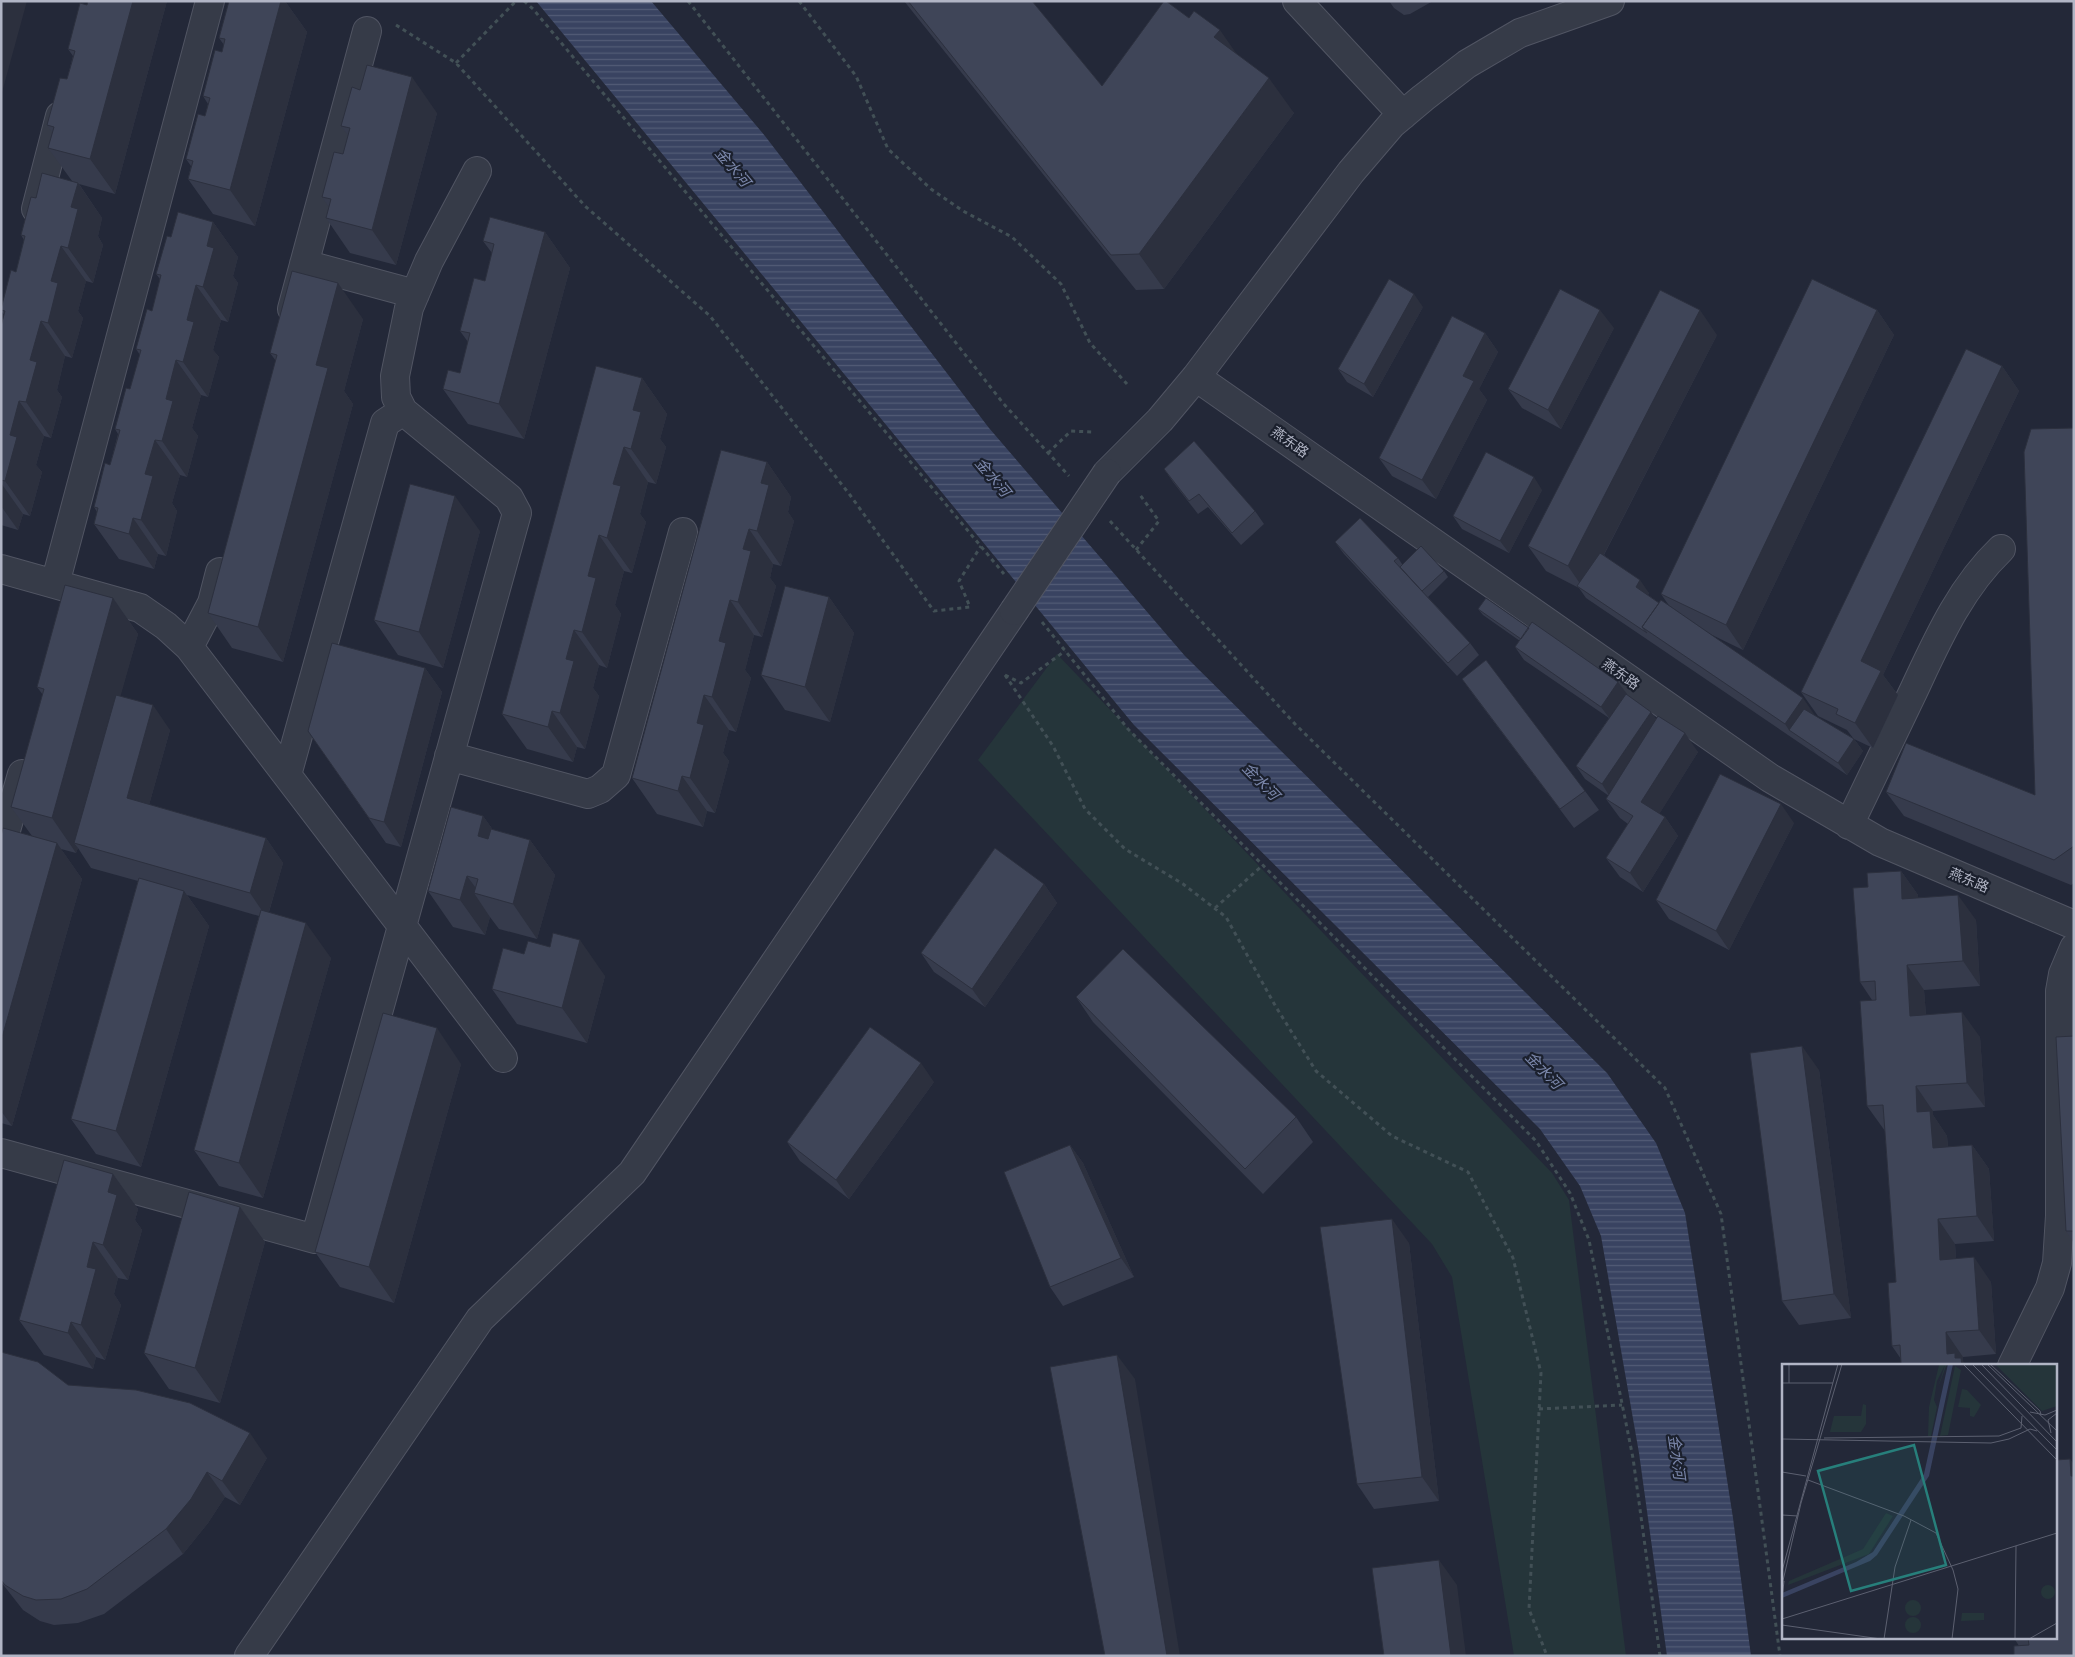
<svg xmlns="http://www.w3.org/2000/svg" width="2075" height="1657" font-family="Montserrat,'Noto Sans SC',sans-serif">
  <defs>
    <pattern id="water-rules" width="6" height="5" patternUnits="userSpaceOnUse" patternTransform="scale(1.25)"><rect width="6" height="5" fill="#394361"/><path d="M0 2.5h6" fill="none" stroke="#535c76"/></pattern>
  </defs>
  <rect width="100%" height="100%" fill="#232838"/>
  <path fill="#25353a" d="M1057 654 1552 1173 1569 1200 1626 1656H1514L1452 1277 1432 1244 978 760Z"/>
  <path fill="url(#water-rules)" d="M536 1H651L765 136 989 428 1185 656 1607 1073 1656 1143 1685 1213 1733 1518 1751 1656H1667L1639 1453 1601 1236 1580 1186 1540 1129 1134 725Z"/>
  <g fill="none" stroke-linecap="round" stroke-linejoin="round">
    <defs>
      <path id="minor" d="M1297 1 1403 115
        M36 209 60 116
        M304 264 415 294
        M292 309 367 31
        M1196 377 1770 778 1880 842 2074 925
        M1107 473 1160 420 1196 377 1351 172 1392 124 1423 98 1467 64 1520 33 1610 1
        M1 569 140 608 166 626 189 647 503 1058
        M55 584 210 1
        M189 647 212 603 220 572
        M449 756 588 794 600 789 616 775 683 532
        M287 775 385 423 403 411
        M1849 825C1870 781 1891 738 1912 694 1936 643 1959 589 2001 549
        M1 848 22 774
        M1 1153 315 1239 517 513 509 498 403 411 396 397 395 376 409 308 429 261 477 171
        M2012 1366 2050 1288 2057 1263 2060 1216V991L2063 974 2074 948
        M249 1656 480 1319 632 1173 1014 611"/>
    </defs>
    <use href="#minor" stroke="#515563" stroke-width="30"/>
    <path stroke="#425056" stroke-width="3" stroke-dasharray="4 4" stroke-linecap="butt" d="M524 1 533 9 1004 574
      M688 1 1003 403 1069 476
      M799 1 856 76 888 149 931 189 963 211 1012 237 1061 284 1090 343 1127 384
      M396 25 456 63 585 206 710 316 850 495 934 611 970 607 959 581 981 546
      M456 63 516 1
      M1048 453 1071 431 1092 432
      M1110 521 1295 724 1665 1088 1721 1214 1780 1656
      M1136 550 1159 521 1140 495
      M1042 622 1128 729 1536 1141 1570 1193 1589 1240 1633 1458 1660 1656
      M1005 675 1053 746 1085 809 1125 849 1183 884 1226 917 1276 1007 1316 1071 1392 1136 1468 1172 1513 1258 1541 1373 1529 1609 1547 1656
      M1005 675 1021 683 1065 651
      M1215 908 1263 865
      M1539 1409 1622 1405"/>
    <use href="#minor" stroke="#363b48" stroke-width="28"/>
    <defs>
      <path id="minor-bridge" d="M1014 611 1107 473"/>
    </defs>
    <use href="#minor-bridge" stroke="#515563" stroke-width="30" stroke-linecap="butt"/>
    <use href="#minor-bridge" stroke="#363b48" stroke-width="28"/>
  </g>
  <path fill="#363b4c" d="M88 1H167L115 194 79 184 102 218 98 236 103 245 93 283 86 281 78 311 83 318 72 358 65 356 57 390 62 397 51 438 44 436 36 465 42 472 30 516 23 514 18 530 1 525V326L4 315 1 310V309L16 272 24 240 21 235 36 198 72 181 48 148 52 132 47 125 67 79 73 56 68 49Z
    M229 1H285L307 32 255 226 213 214 188 179 191 166 186 159 205 116 208 104 203 96 222 52 224 45 219 38Z
    M904 1H1036L1033 3 1102 86 1236 54 1294 113 1164 289 1136 290Z
    M1389 1H1433L1410 14 1404 15 1394 8Z
    M437 113 396 265 350 253 326 218 329 207 322 197 343 154 348 135 341 126Z
    M213 222 238 257 233 276 238 283 228 322 221 320 213 350 219 357 208 397 201 395 192 428 198 436 187 477 180 475 172 503 177 511 166 556 158 554 154 569 119 559 94 524 97 512 94 507 110 465 118 434 115 429 130 389 140 355 136 349 152 311 160 279 156 274 171 237Z
    M545 232 570 268 524 439 468 424 443 389 460 373 468 342 460 331 485 281 492 253 483 241Z
    M1423 307 1373 397 1347 382 1338 369Z
    M1877 310 1894 335 1743 650 1708 633 1816 717 1853 738 1847 730 1818 716 1801 692 2002 366 2019 391 1883 675 1898 695 1873 748 1854 739 1863 751 1847 775 1586 598 1579 588 1546 571 1528 546 1717 335 1604 555 1649 593 1648 595 1659 603 1670 607 1661 594Z
    M363 319 344 391 353 404 283 662 232 648 208 613 276 361 270 353Z
    M1614 328 1561 429 1522 408 1508 389Z
    M1485 333 1498 352 1479 389 1487 400 1436 499 1392 476 1379 458Z
    M642 378 667 414 660 439 666 447 656 484 648 482 640 514 646 522 632 573 624 571 615 605 621 614 607 668 599 665 593 688 599 696 585 749 577 747 573 762 527 749 502 714Z
    M2074 428V883L2071 885 1904 816 1886 792 2035 795Z
    M767 462 791 497 788 512 794 521 781 566 773 564 770 578 776 586 762 637 754 635 745 670 751 678 736 732 729 730 723 753 729 761 715 813 707 811 703 827 657 814 632 778Z
    M1164 469 1255 511 1264 524 1241 545 1208 507 1198 514 1173 482Z
    M1542 490 1509 553 1462 529 1453 516Z
    M480 531 443 668 398 655 374 620Z
    M1335 542 1398 558 1402 564 1444 571 1448 577 1428 597 1470 643 1479 655 1457 676 1344 554Z
    M829 597 854 633 830 722 785 710 761 675Z
    M113 598 138 634 120 696 170 730 149 805 266 838 283 863 269 912 331 958 263 1198 219 1186 194 1150 259 916 187 895 209 926 141 1167 96 1154 71 1119 138 881 91 868 78 848 76 853 61 849 82 879 12 1126 1 1123V836H32L11 807 43 695 37 687Z
    M1478 609 1529 628 1618 682 1627 694V695L1651 712 1656 719 1698 752 1659 814 1665 817 1678 836 1643 892 1620 877 1606 858 1628 824 1620 818 1606 799 1609 796 1585 779 1576 766 1609 718 1524 660 1515 647 1520 641 1483 615Z
    M425 668 442 692 401 847 386 843 308 731Z
    M1462 679 1585 791 1599 810 1574 828 1475 697Z
    M483 816 493 830 530 840 555 875 537 939 499 929 490 917 485 935 453 927 428 891Z
    M1794 823 1729 950 1669 919 1656 900Z
    M1901 871 1918 895V898L1976 920 1980 986 1924 990 1926 1015 1980 1037 1985 1107 1933 1111V1115L1947 1136 1948 1147 1972 1145 1989 1169 1994 1241 1955 1244 1956 1258 1991 1282 1996 1354 1963 1357V1361L1901 1363V1359L1892 1346 1896 1282 1885 1131 1867 1106 1872 1000 1860 982 1868 887Z
    M1044 884 1057 903 985 1007 934 972 921 953Z
    M550 947 605 976 587 1043 517 1024 492 989 524 954Z
    M1076 997 1296 1117 1313 1142 1263 1194 1093 1022Z
    M2074 1036V1243L2066 1231Z
    M461 1064 394 1303 340 1287 315 1252Z
    M1819 1070 1851 1318 1799 1325 1782 1301Z
    M934 1082 849 1199 800 1161 787 1142Z
    M1070 1145 1083 1163 1134 1277 1063 1306 1050 1287Z
    M113 1174 138 1209 135 1220 142 1230 128 1280 118 1278 114 1294 121 1305 105 1360 96 1357 93 1369 44 1355 19 1320Z
    M240 1207 265 1242 220 1403 169 1389 144 1353Z
    M1409 1243 1439 1501 1374 1509 1357 1484Z
    M1 1352 68 1385 267 1458 240 1505 225 1497 208 1523 183 1554 104 1614 78 1623 54 1625 40 1621 23 1610 1 1582Z
    M2014 1638H2056L2074 1656 2019 1646Z"/>
  <path fill="#2c303e" d="M1 1H27L1 96Z
    M133 1H167L115 194 90 159Z
    M281 1H285L307 32 255 226 230 190Z
    M1220 30 1245 66 1214 37Z
    M412 77 437 113 396 265 372 230Z
    M1269 78 1294 113 1164 289 1139 254Z
    M78 183 102 218 98 236 103 245 93 283 68 248 71 207Z
    M213 222 238 257 233 276 238 283 228 322 203 287 207 246Z
    M545 232 570 268 524 439 499 404Z
    M61 246 86 281 78 311 83 318 72 358 48 323 51 281Z
    M338 283 363 319 344 391 353 404 283 662 258 627 316 365Z
    M196 285 221 320 213 350 219 357 208 397 183 362 187 320Z
    M1414 294 1423 307 1373 397 1364 384Z
    M1600 310 1614 328 1561 429 1548 410Z
    M1700 310 1717 335 1585 591 1568 566Z
    M1877 310 1894 335 1743 650 1726 625Z
    M41 321 65 356 57 390 62 397 51 438 26 402 30 360Z
    M1485 333 1498 352 1479 389 1487 400 1436 499 1422 480 1463 376Z
    M176 360 201 395 192 428 198 436 187 477 162 441 166 399Z
    M2002 366 2019 391 1883 675 1898 695 1873 748 1855 723 1861 661Z
    M642 378 667 414 660 439 666 447 656 484 631 449 633 410Z
    M19 401 44 436 36 465 42 472 30 516 5 481 10 435Z
    M155 440 180 475 172 503 177 511 166 556 141 520 145 474Z
    M624 447 648 482 640 514 646 522 632 573 607 538 613 484Z
    M767 462 791 497 788 512 794 521 781 566 757 531 761 483Z
    M1534 477 1542 490 1509 553 1500 541Z
    M1 483 23 514 18 530 1 506Z
    M455 496 480 531 443 668 419 632Z
    M133 518 158 554 154 569 129 534Z
    M749 529 773 564 770 578 776 586 762 637 738 602 743 549Z
    M599 535 624 571 615 605 621 614 607 668 582 632 588 576Z
    M1640 580 1649 593 1645 600 1636 587Z
    M829 597 854 633 830 722 805 687Z
    M113 598 138 634 79 844 74 843 78 848 76 853 52 818Z
    M730 600 754 635 745 670 751 678 736 732 712 697 719 641Z
    M574 630 599 665 593 688 599 696 585 749 560 713 566 659Z
    M425 668 442 692 401 847 384 822Z
    M1618 682 1627 694 1610 719 1601 707Z
    M704 695 729 730 723 753 729 761 715 813 690 778 697 723Z
    M1803 698 1816 717 1789 730 1785 724Z
    M153 705 170 730 144 823 127 798Z
    M552 711 577 747 573 762 548 727Z
    M1651 712 1660 724 1610 797 1602 784Z
    M1685 733 1698 752 1655 821 1641 802Z
    M1854 739 1863 751 1847 775 1838 763Z
    M682 776 707 811 703 827 678 791Z
    M1781 804 1794 823 1729 950 1716 931Z
    M483 816 508 851 478 836Z
    M1665 817 1678 836 1643 892 1630 873Z
    M266 838 283 863 267 918 250 893Z
    M530 840 555 875 537 939 513 904Z
    M57 843 82 879 12 1126 1 1111V1041Z
    M1901 871 1918 895 1920 924 1902 899Z
    M467 876 481 895 474 893 490 917 485 935 460 900Z
    M1044 884 1057 903 985 1007 972 989Z
    M184 891 209 926 141 1167 116 1131Z
    M1958 895 1976 920 1980 986 1963 961Z
    M306 923 331 958 263 1198 239 1163Z
    M580 940 605 976 587 1043 562 1008Z
    M1907 965 1924 990 1928 1040 1910 1016Z
    M1962 1012 1980 1037 1985 1107 1967 1083Z
    M437 1028 461 1064 394 1303 369 1267Z
    M1802 1046 1819 1070 1851 1318 1834 1294Z
    M921 1063 934 1082 849 1199 836 1180Z
    M1916 1086 1933 1111V1115L1947 1136 1950 1173 1933 1148 1917 1112Z
    M1070 1145 1083 1163 1134 1277 1121 1258Z
    M1972 1145 1989 1169 1994 1241 1977 1216Z
    M113 1174 138 1209 135 1220 142 1230 128 1280 103 1245 108 1192Z
    M240 1207 265 1242 220 1403 195 1368Z
    M1392 1219 1409 1243 1439 1501 1422 1477Z
    M1938 1219 1955 1244 1958 1284 1940 1260Z
    M93 1242 118 1278 114 1294 121 1305 105 1360 81 1325 87 1267Z
    M1974 1257 1991 1282 1996 1354 1979 1330Z
    M71 1322 96 1357 93 1369 68 1333Z
    M1946 1332 1963 1357V1361L1967 1366H1955L1947 1354Z
    M1117 1355 1135 1379 1180 1656H1167Z
    M250 1433 267 1458 240 1505 222 1481Z
    M2070 1459 2074 1464V1481L2071 1476Z
    M207 1472 225 1497 208 1523 183 1554 166 1529Z
    M1439 1560 1457 1585 1466 1656H1451Z"/>
  <path fill="#3f4558" stroke="#2c303e" d="M88 1H133L90 159 48 148 54 127 47 125 60 78 67 79 75 51 68 49 80 3 87 5Z
    M229 1H281L230 190 188 179 193 161 186 159 198 114 205 116 210 98 203 96 215 50 222 52 225 39 219 38Z
    M908 1H1032L1102 86 1164 1H1166L1189 18 1194 11 1220 30 1214 37 1269 78 1139 254 1111 255Z
    M367 65 412 77 372 230 326 218 331 199 322 197 334 152 343 154 350 128 341 126 352 87 360 90Z
    M42 173 78 183 71 207 78 209 68 248 61 246 51 281 58 283 48 323 41 321 30 360 37 362 26 402 19 401 10 435 17 437 5 481 1 480V326L5 311 1 310V309L11 270 16 272 25 236 21 235 31 197 36 198Z
    M178 212 213 222 207 246 214 248 203 287 196 285 187 320 194 322 183 362 176 360 166 399 173 401 162 441 155 440 145 474 153 476 141 520 133 518 129 534 94 524 98 508 94 507 105 463 110 465 120 430 115 429 126 388 130 389 141 350 136 349 147 309 152 311 161 275 156 274 167 236 171 237Z
    M490 217 545 232 499 404 443 389 448 370 460 373 470 333 460 331 474 278 485 281 494 244 483 241Z
    M292 271 338 283 316 365 328 368 258 627 208 613 277 355 270 353Z
    M1389 279 1414 294 1364 384 1338 369Z
    M1812 279 1877 310 1726 625 1661 594Z
    M1560 289 1600 310 1548 410 1508 389Z
    M1660 290 1700 310 1568 566 1528 546Z
    M1452 316 1485 333 1463 376 1474 381 1422 480 1379 458Z
    M1966 349 2002 366 1861 661 1881 671 1855 723 1836 714 1838 709 1801 692Z
    M596 366 642 378 633 410 641 412 631 449 624 447 613 484 621 486 607 538 599 535 588 576 596 578 582 632 574 630 566 659 574 661 560 713 552 711 548 727 502 714Z
    M2074 428V846L2054 860 1886 792 1906 743 2035 795 2024 452 2031 429Z
    M1194 441 1255 511 1232 533 1199 494 1189 501 1164 469Z
    M721 450 767 462 761 483 769 485 757 531 749 529 743 549 751 551 738 602 730 600 719 641 726 643 712 697 704 695 697 723 704 725 690 778 682 776 678 791 632 778Z
    M1486 452 1534 477 1500 541 1453 516Z
    M410 484 455 496 419 632 374 620Z
    M1360 518 1398 558 1394 561 1470 643 1448 663 1335 542Z
    M1421 546 1444 571 1422 591 1400 567Z
    M1600 553 1640 580 1636 587 1659 603 1642 627 1647 633 1577 586Z
    M65 585 113 598 52 818 11 807 44 689 37 687Z
    M785 586 829 597 805 687 761 675Z
    M1486 598 1529 628 1521 639 1478 609Z
    M1661 600 1803 698 1785 724 1642 627Z
    M1532 622 1618 682 1601 707 1515 647Z
    M332 643 425 668 384 822 369 818 308 731Z
    M1486 660 1585 791 1560 809 1462 679Z
    M1626 694 1651 712 1602 784 1576 766Z
    M116 695 153 705 127 798 266 838 250 893 74 843Z
    M1804 709 1854 739 1838 763 1789 730Z
    M1658 716 1685 733 1641 802 1665 817 1630 873 1606 858 1633 816 1606 799Z
    M1720 774 1781 804 1716 931 1656 900Z
    M451 807 483 816 478 836 488 839 491 829 530 840 513 904 474 893 478 879 467 876 460 900 428 891Z
    M3 828 57 843 1 1041V836Z
    M995 848 1044 884 972 989 921 953Z
    M1901 871 1902 899 1958 895 1963 961 1907 965 1910 1016 1962 1012 1967 1083 1916 1086 1917 1112 1930 1111 1933 1148 1972 1145 1977 1216 1938 1219 1940 1260 1974 1257 1979 1330 1946 1332 1947 1354 1955 1353V1358H1961L1962 1366H1885V1364L1901 1363 1900 1345 1892 1346 1888 1283 1896 1282 1883 1105 1867 1106 1860 1001 1876 1000 1875 981 1860 982 1853 888 1868 887 1867 873Z
    M139 878 184 891 116 1131 71 1119Z
    M261 910 306 923 239 1163 194 1150Z
    M553 933 580 940 562 1008 492 989 503 948 524 954 528 941 550 947Z
    M1123 949 1296 1117 1245 1169 1076 997Z
    M383 1013 437 1028 369 1267 315 1252Z
    M870 1027 921 1063 836 1180 787 1142Z
    M2074 1036V1231H2066L2056 1037Z
    M1802 1046 1834 1294 1782 1301 1750 1053Z
    M1070 1145 1121 1258 1050 1287 1004 1172Z
    M64 1160 113 1174 108 1192 117 1195 103 1245 93 1242 87 1267 96 1269 81 1325 71 1322 68 1333 19 1320Z
    M189 1192 240 1207 195 1368 144 1353Z
    M1392 1219 1422 1477 1357 1484 1320 1227Z
    M1 1352 38 1362 68 1385 136 1390 190 1403 250 1433 222 1481 207 1472 191 1499 166 1529 87 1589 61 1599 36 1600 23 1596 5 1585 1 1580Z
    M1117 1355 1167 1656H1105L1050 1367Z
    M2070 1459 2071 1476H2074V1656H2014V1646L2029 1645 2028 1638H2056V1460Z
    M1439 1560 1451 1656H1384L1372 1568Z"/>
  <g text-anchor="middle" dominant-baseline="central" stroke-width="4.5" stroke-linejoin="round" paint-order="stroke">
    <g font-size="14" fill="#b1b5c5" stroke="#1b202d">
      <text transform="translate(1290 442) rotate(35)">燕东路</text>
      <text transform="translate(1621 674) rotate(35)">燕东路</text>
      <text transform="translate(1969 880) rotate(23)">燕东路</text>
    </g>
    <g font-size="15" font-style="italic" fill="#7b87ab" stroke="#1b202d">
      <text transform="translate(733 167) rotate(50)">金水河</text>
      <text transform="translate(993 477) rotate(50)">金水河</text>
      <text transform="translate(1261 781) rotate(46)">金水河</text>
      <text transform="translate(1544 1070) rotate(46)">金水河</text>
      <text transform="translate(1677 1457) rotate(82)">金水河</text>
    </g>
  </g>
  <g transform="translate(1782 1364)">
    <rect width="275" height="275" fill="#232838"/>
    <path d="M165 0 156 23 163 1 155 17 152 36 155 43 149 72H146L147 43 157 1ZM173 2 179 6 166 71 158 72ZM180 25 185 26 199 41 192 53 188 52V44L176 43ZM81 40 84 41V60L79 68H48L52 52H79ZM259 228a7 7 0 1 1 14 0a7 7 0 1 1-14 0ZM123 244a8 8 0 1 1 16 0a8 8 0 1 1-16 0ZM180 249H202V256L179 257ZM123 261a8 8 0 1 1 16 0a8 8 0 1 1-16 0Z" fill="#25353a"/>
    <path d="M213 0H275V42L260 47ZM104 149 111 152 87 190 6 221 7 217 81 185Z" fill="#25353a"/>
    <path d="M166 0H171L147 112 95 191 88 197 0 234V229L74 198 91 188 142 110Z" fill="#394361"/>
    <path fill="none" stroke="#5c6070" stroke-width="1" d="M7 0V19M181 0 275 96M190 0 275 86M199 0 275 78M205 0 275 67M208 0 258 47 259 51M0 19H51M248 48 263 51 275 46M269 69 266 56 275 49M42 74 217 72 239 64 240 52M0 75 209 79 227 75 248 65 255 67M0 108 24 112M26 116 122 152 154 169 171 206 176 225 170 275M0 151 16 152M0 207 56 0M0 221 19 139 60 0M0 235 2 217M0 255 275 169M0 261 99 275M102 275 113 203 129 156M233 275 234 182M247 275 275 259"/>
    <path fill="#277f7b" fill-opacity="0.15" stroke="#277f7b" stroke-width="2.5" d="M132 81 164 201 69 227 36 107Z"/>
    <rect width="275" height="275" fill="none" stroke="#b1b5c5" stroke-width="2.5"/>
  </g>
  <rect width="2075" height="1657" fill="none" stroke="#b1b5c5" stroke-width="5"/>
</svg>
